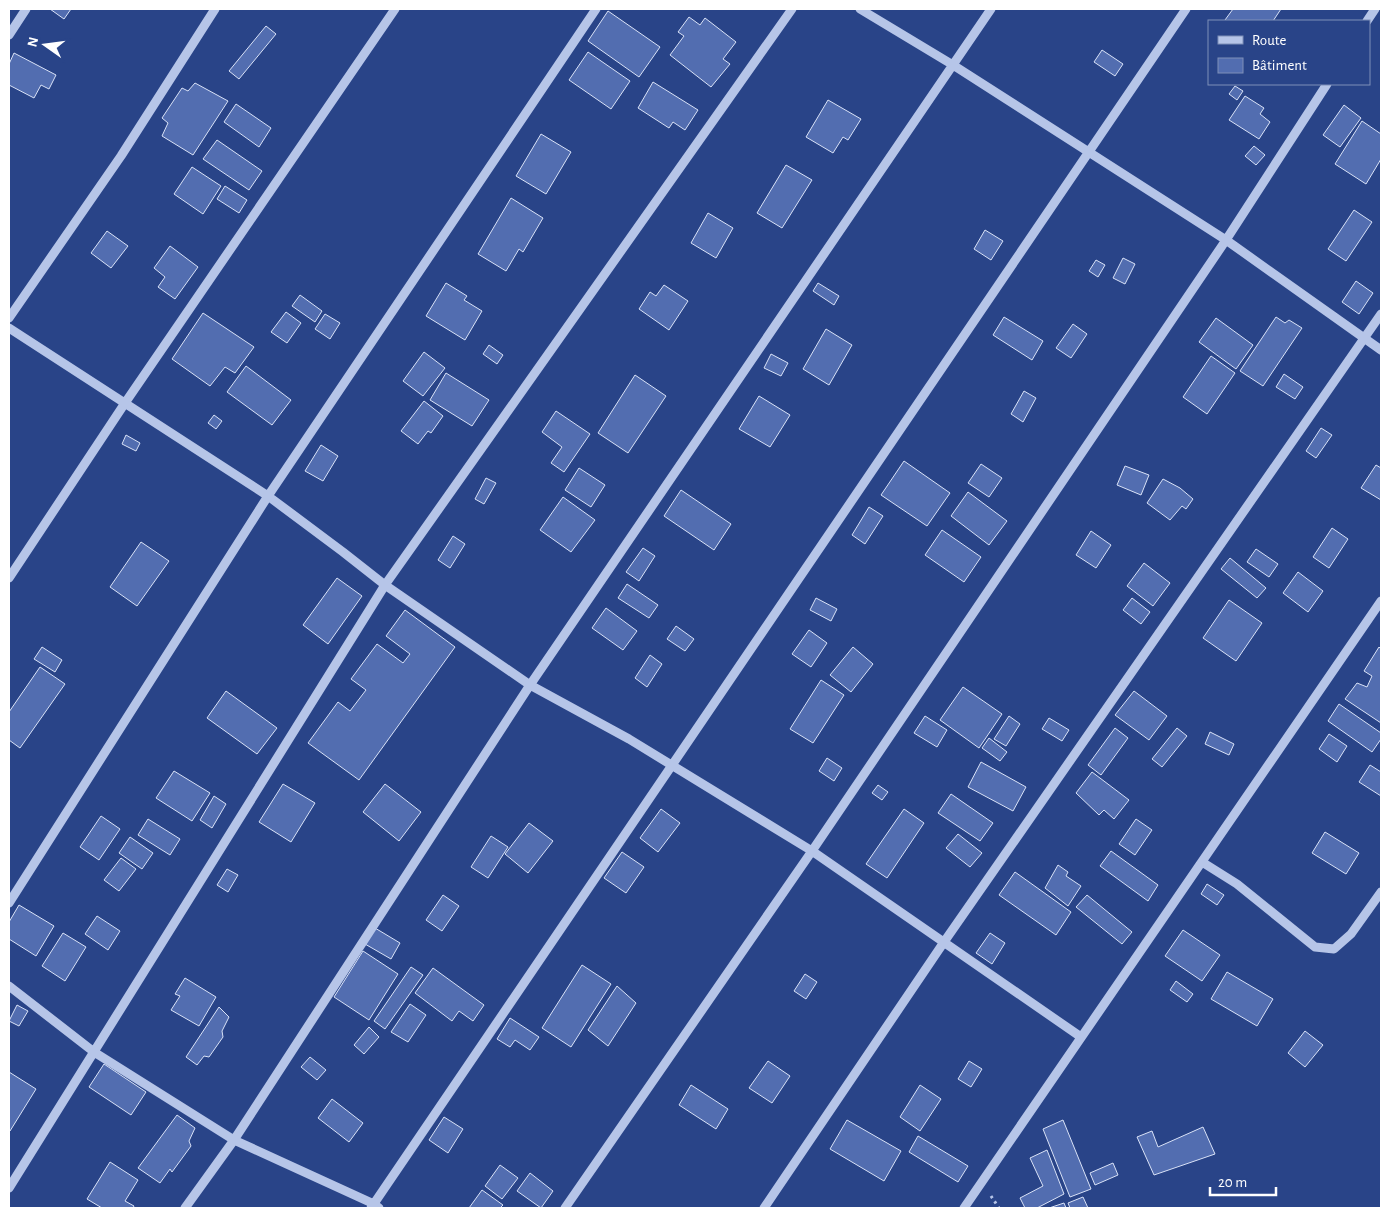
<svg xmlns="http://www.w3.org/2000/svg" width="1390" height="1217" font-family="'Alegreya Sans',sans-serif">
  <rect width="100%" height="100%" fill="#294488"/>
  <path fill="#526db0" stroke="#d9e2f7" d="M50 9H71L64 19Z
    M1233 9H1281L1273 21H1227L1225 20Z
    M608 11 660 47 639 77 588 41Z
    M689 17 700 25 705 18 736 42 723 59 730 64 711 87 670 55 684 36 678 32Z
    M266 26 276 34 239 79 229 71Z
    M1102 50 1123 64 1115 76 1094 62Z
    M588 52 630 81 611 109 569 80Z
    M14 53 56 75 49 89 41 85 34 98 9 85V64Z
    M653 82 698 110 685 130 673 122 669 128 638 108Z
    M195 83 228 101 193 155 162 136 168 123 162 118 182 88 188 91Z
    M1235 86 1243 91 1237 100 1229 94Z
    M1245 96 1264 108 1260 114 1270 122 1259 139 1229 120Z
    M828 100 861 119 848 140 843 137 833 153 806 137Z
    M236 104 271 128 259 147 224 122Z
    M1344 105 1361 118 1340 147 1323 135Z
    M1362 121 1381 134V159L1366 184 1335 164Z
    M541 134 571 152 546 194 516 176Z
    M217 140 262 171 249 190 203 159Z
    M1254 146 1265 155 1256 165 1245 156Z
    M786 165 812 180 782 228 757 213Z
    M192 167 221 186 203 214 174 194Z
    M225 186 247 200 239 213 217 199Z
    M511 198 543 218 523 252 519 249 506 271 478 254Z
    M1354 210 1372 222 1346 261 1328 249Z
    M708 213 733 228 716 258 691 243Z
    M985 230 1003 241 991 260 974 249Z
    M107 231 128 246 111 268 91 253Z
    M170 246 198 267 175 299 158 287 165 277 154 268Z
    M1123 258 1135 264 1125 284 1113 278Z
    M1096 260 1105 265 1098 277 1089 271Z
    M1356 281 1373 293 1359 314 1342 302Z
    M446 283 467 296 464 300 482 311 465 340 426 316Z
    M818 283 839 296 834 305 813 291Z
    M664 285 688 301 669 330 639 309 650 292 656 296Z
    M300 295 322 311 315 322 292 306Z
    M286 312 301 323 287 343 271 332Z
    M203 313 254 347 235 373 225 367 210 386 172 359Z
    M325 314 340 323 330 339 315 329Z
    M1004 317 1043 341 1032 360 993 335Z
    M1276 317 1285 323 1289 320 1302 328 1263 386 1240 371Z
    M1216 318 1253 345 1236 369 1199 342Z
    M1073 324 1087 334 1071 358 1056 348Z
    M826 329 852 345 829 385 803 369Z
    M489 345 503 355 497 364 483 354Z
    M424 352 445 368 423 396 403 381Z
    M771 354 788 363 781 376 764 368Z
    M1211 356 1235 373 1207 414 1183 397Z
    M246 366 291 400 272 425 227 392Z
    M446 373 489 400 472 426 430 400Z
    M1284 374 1303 387 1295 399 1276 387Z
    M635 375 666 396 628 453 598 433Z
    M1024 391 1036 398 1023 422 1011 414Z
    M759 396 790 415 770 447 739 429Z
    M424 401 443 416 431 433 428 431 418 444 401 431Z
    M556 411 590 434 564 472 551 463 562 447 542 432Z
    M214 415 222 421 216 429 208 423Z
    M1321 428 1332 435 1316 458 1306 451Z
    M126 435 140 443 136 451 122 444Z
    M321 445 338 456 323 481 305 471Z
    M904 461 950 493 927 526 881 495Z
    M981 464 1002 478 989 497 968 483Z
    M1376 465 1381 468V500L1361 488Z
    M1125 466 1149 475 1141 495 1117 485Z
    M579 468 605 485 591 507 565 490Z
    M486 478 496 483 484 504 475 499Z
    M1163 479 1180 488 1193 499 1186 509 1182 506 1170 520 1147 503Z
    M681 490 731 524 714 550 664 516Z
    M968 492 1007 521 989 545 951 516Z
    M563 497 595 520 571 552 540 530Z
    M869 507 883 516 865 544 852 535Z
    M1332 528 1348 539 1329 568 1313 557Z
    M942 530 981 557 964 582 925 555Z
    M1091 531 1111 545 1096 568 1076 555Z
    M453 536 465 544 450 568 438 560Z
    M141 542 169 561 137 606 110 587Z
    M643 548 655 556 639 581 626 572Z
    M1256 549 1278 564 1269 577 1247 562Z
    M1230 558 1266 588 1257 598 1221 569Z
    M1144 563 1170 583 1153 606 1127 586Z
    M1298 572 1323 591 1308 612 1283 593Z
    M337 578 362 596 328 644 303 625Z
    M627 584 658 605 649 618 618 598Z
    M816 598 837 609 831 621 810 610Z
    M1132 598 1150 612 1141 624 1123 610Z
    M1229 600 1262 623 1236 661 1203 638Z
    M606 608 637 631 623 650 592 628Z
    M405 610 455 647 359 780 308 743 338 702 350 711 366 690 351 679 377 644 403 663 410 654 386 636Z
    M676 626 694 639 685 651 667 639Z
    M809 630 827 643 811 667 792 654Z
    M42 647 62 660 55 672 34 659Z
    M853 647 873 664 851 692 830 675Z
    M1379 647 1381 649V723L1345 699 1357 683 1367 687 1372 676 1364 671Z
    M650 655 662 664 647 687 635 678Z
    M40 667 65 684 20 748 9 740V712Z
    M821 680 844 695 813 743 790 729Z
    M963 687 1002 714 979 748 940 720Z
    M226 691 277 728 257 754 207 718Z
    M1134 691 1167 716 1149 740 1115 715Z
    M1339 704 1381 733V739L1372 752 1328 721Z
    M925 716 947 730 937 747 914 733Z
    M1009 716 1020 724 1006 746 994 739Z
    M1049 718 1069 730 1062 741 1042 729Z
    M1115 728 1128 738 1101 775 1088 765Z
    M1177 728 1187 736 1162 767 1152 759Z
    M1210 732 1234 744 1229 755 1205 744Z
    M1329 734 1347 746 1337 762 1319 749Z
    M989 738 1007 752 1000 761 982 748Z
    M827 758 842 768 834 781 819 771Z
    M981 762 1026 787 1013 811 968 787Z
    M1370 765 1381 772V796L1359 782Z
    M174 771 210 793 192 821 156 798Z
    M1092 772 1129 800 1114 819 1104 810 1099 815 1076 793Z
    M283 784 315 803 291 842 259 822Z
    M385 784 421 812 399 841 363 812Z
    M878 785 888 792 882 800 872 793Z
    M951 794 993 823 980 841 938 813Z
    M214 796 226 804 212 828 200 820Z
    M661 809 680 823 658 852 640 838Z
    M904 809 924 823 887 878 866 864Z
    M101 816 120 829 99 860 80 847Z
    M148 819 180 839 170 855 138 835Z
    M1136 819 1152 830 1135 855 1119 844Z
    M529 823 553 841 528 873 505 854Z
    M1325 832 1359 853 1346 874 1312 853Z
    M958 834 982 853 970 867 946 848Z
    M491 836 508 847 488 878 471 867Z
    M130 837 153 853 142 869 119 853Z
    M1111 851 1158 885 1148 901 1100 866Z
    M622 852 644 867 626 893 604 878Z
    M121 858 136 869 119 891 104 880Z
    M1058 865 1068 872 1066 876 1081 886 1068 906 1045 888Z
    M227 869 238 875 228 892 217 885Z
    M1015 872 1071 912 1056 935 999 895Z
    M1207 884 1224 895 1217 905 1201 894Z
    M443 895 459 906 442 931 426 920Z
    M1087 895 1132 932 1122 944 1076 907Z
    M19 905 54 926 36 956 9 939V922Z
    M97 916 120 931 108 950 85 934Z
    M375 928 400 943 391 959 365 944Z
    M1183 930 1220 955 1202 981 1165 956Z
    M63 933 86 947 65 981 42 966Z
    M990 933 1005 943 992 964 976 953Z
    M363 951 398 974 369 1020 334 997Z
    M582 965 611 984 571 1047 542 1028Z
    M411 967 423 975 385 1029 374 1021Z
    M433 968 484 1005 473 1021 459 1011 452 1021 415 993Z
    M1227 972 1273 999 1257 1026 1211 999Z
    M805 974 817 982 806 999 794 991Z
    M185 978 216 997 199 1026 171 1010 180 996 175 994Z
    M1176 981 1193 994 1187 1002 1170 990Z
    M617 986 636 1003 608 1046 588 1030Z
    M410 1004 426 1015 408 1042 391 1032Z
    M17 1005 28 1011 19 1026 9 1021Z
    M219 1007 229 1017 222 1031 223 1037 209 1057 204 1056 197 1065 186 1057Z
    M510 1018 539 1037 530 1050 515 1040 510 1047 497 1039Z
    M369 1027 379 1037 364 1054 354 1045Z
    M1305 1031 1323 1045 1305 1067 1288 1053Z
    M310 1057 326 1070 317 1080 301 1067Z
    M768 1061 790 1076 772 1103 749 1088Z
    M969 1061 982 1069 971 1087 958 1079Z
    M104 1064 146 1092 131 1115 89 1087Z
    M9 1072 36 1089 10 1131 9 1130Z
    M691 1085 728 1109 716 1129 679 1105Z
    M920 1085 941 1099 920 1131 900 1117Z
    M332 1099 363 1123 349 1142 318 1118Z
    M177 1115 195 1128 189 1141 191 1146 172 1172 170 1169 160 1183 138 1168Z
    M444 1117 463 1129 448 1153 429 1140Z
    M847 1120 901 1151 884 1181 830 1149Z
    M1063 1120 1091 1189 1070 1197 1043 1129Z
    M1203 1127 1215 1154 1154 1175 1137 1137 1152 1131 1158 1147Z
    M918 1136 968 1166 958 1182 909 1152Z
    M1047 1150 1064 1194 1037 1208H1025L1020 1198 1043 1186 1030 1158Z
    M110 1162 138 1180 125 1201 134 1206 133 1208H102L87 1199Z
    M1113 1163 1118 1175 1095 1185 1090 1173Z
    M500 1165 518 1178 502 1199 485 1186Z
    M530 1173 553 1191 541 1208 517 1191Z
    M482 1190 503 1205 500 1208H469Z
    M1083 1197 1088 1208H1070L1068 1203Z
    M1064 1203 1066 1208H1049Z"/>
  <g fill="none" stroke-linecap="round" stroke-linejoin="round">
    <path stroke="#b6c5e8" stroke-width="3" stroke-dasharray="2.5 4" stroke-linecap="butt" d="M991 1196 999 1208"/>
    <path stroke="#b6c5e8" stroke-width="9" d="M860 9 953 65 1226 240 1381 350
      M1367 21 1375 9
      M9 35 26 9
      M9 318 121 156 215 9
      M9 328 268 496 343 552 385 585 530 685 629 739 812 851 1081 1037
      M9 578 125 403 395 9
      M1202 862 1237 884 1315 947 1334 949 1351 934 1381 892
      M9 903 268 496 596 9
      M9 986 94 1052 234 1140 374 1204 379 1208
      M9 1188 385 585 792 9
      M185 1208 234 1140 530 685 991 9
      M371 1208 1186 9
      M565 1208 812 851 1226 240 1327 84
      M764 1208 944 942 1381 314
      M964 1208 1381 601"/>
  </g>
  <rect width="1390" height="1217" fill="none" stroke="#ffffff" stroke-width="20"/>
  <rect x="1208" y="20" width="162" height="65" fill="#294488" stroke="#7f8fb8"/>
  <rect x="1218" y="36" width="25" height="8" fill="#b6c5e8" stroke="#7f8fb8"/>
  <text x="1252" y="45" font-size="15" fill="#ffffff">Route</text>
  <rect x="1218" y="58" width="25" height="15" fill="#526db0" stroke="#7f8fb8"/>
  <text x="1252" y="70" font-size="15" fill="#ffffff">Bâtiment</text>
  <g transform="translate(45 45) rotate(284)" stroke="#294488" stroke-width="4" paint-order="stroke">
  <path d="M0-4L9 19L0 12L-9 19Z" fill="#ffffff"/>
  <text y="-8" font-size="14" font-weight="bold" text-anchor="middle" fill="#ffffff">N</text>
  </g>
  <path d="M1210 1187v8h66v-8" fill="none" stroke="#ffffff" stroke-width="2.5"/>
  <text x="1218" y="1187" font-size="15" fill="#ffffff" stroke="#294488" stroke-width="4" paint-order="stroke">20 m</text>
</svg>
